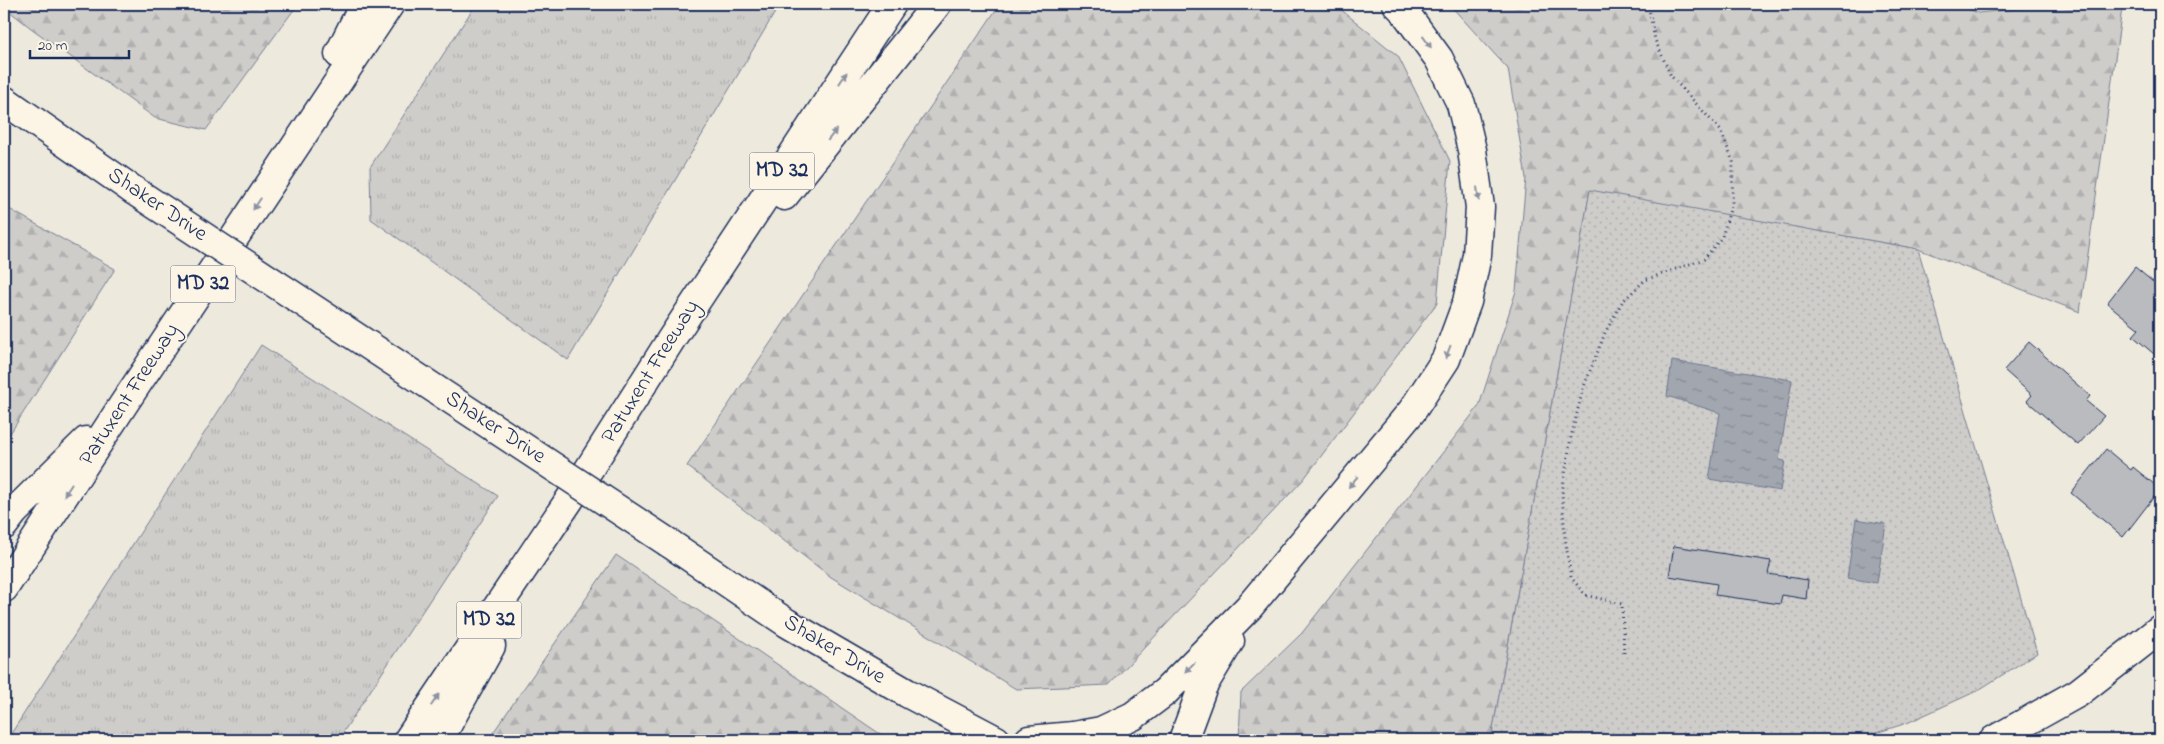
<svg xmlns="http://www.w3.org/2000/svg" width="2164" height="744" font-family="'Indie Flower',sans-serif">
  <defs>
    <pattern id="grass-tufts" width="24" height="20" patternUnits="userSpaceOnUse" patternTransform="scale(1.25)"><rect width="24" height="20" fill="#cfcdca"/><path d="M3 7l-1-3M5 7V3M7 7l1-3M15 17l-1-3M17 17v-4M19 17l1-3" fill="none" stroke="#b1b0b0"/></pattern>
    <pattern id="forest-firs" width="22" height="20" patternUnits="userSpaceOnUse" patternTransform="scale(1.25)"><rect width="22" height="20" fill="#cfcdca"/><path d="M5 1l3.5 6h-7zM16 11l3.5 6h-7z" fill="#b1b0b0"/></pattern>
    <pattern id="park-dots" width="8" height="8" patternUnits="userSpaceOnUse" patternTransform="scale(1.25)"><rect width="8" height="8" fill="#cfcdca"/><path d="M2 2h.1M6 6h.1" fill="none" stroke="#b1b0b0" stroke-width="1.8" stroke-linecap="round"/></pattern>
    <pattern id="water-ripples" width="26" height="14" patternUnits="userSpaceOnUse" patternTransform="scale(1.25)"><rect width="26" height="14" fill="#a2a7af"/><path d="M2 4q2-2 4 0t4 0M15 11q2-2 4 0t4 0" fill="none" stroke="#838892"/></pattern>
  </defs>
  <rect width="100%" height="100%" fill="#eee9dd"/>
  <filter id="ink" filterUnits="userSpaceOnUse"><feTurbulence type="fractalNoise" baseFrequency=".02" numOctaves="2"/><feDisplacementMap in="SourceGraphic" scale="10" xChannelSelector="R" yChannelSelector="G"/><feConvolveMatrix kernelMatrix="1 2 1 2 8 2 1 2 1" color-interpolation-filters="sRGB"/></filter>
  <g filter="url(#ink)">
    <path fill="url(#grass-tufts)" stroke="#757e94" d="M476 4H780L568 360 371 219 370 167Z
      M261 345 498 496 338 740H7Z"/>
    <path fill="url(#forest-firs)" stroke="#757e94" d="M4 4H298L206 130 155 118 31 28 4 7Z
      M1000 4H1334L1398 56 1450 161 1437 303 1303 480 1109 685 1016 689 831 577 687 466Z
      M1449 4H1955L1978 13 2048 6 2122 8 2080 312 1918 249 1590 191 1491 740H1239L1241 692 1302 633 1479 406 1516 291 1526 178 1508 69Z
      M4 206 115 269 4 443Z
      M616 555 889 740H488Z"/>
    <path fill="url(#park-dots)" stroke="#757e94" d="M1590 190 1918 249 2037 653 1977 691 1907 723 1854 740H1491Z"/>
    <path fill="url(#water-ripples)" stroke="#6c778f" d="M1672 361 1792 380 1779 460 1785 461 1780 491 1709 479 1720 413 1667 396Z
      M1856 519 1886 524 1877 583 1847 578Z"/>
    <path fill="#babbbe" stroke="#1b2f5e" d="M2135 267 2153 282 2160 273V346L2154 354 2133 336 2139 329 2107 303Z
      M2029 342 2090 396 2086 401 2104 416 2078 445 2027 401 2032 395 2004 370Z
      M2106 449 2131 470 2133 467 2160 489 2123 537 2071 493Z
      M1674 546 1771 561 1768 574 1808 580 1806 599 1782 595 1780 604 1715 595 1717 584 1669 576Z"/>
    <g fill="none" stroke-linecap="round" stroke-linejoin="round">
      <defs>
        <path id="secondary" d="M4 100 133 190
          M669 543 787 623 907 693 996 740
          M1994 740 2078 693 2160 629"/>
        <path id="highway" d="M339 54 364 4
          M784 196 937 4
          M4 525 14 512 86 441
          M4 588 123 405 390 4
          M408 740 570 499 672 338 892 4
          M439 740 491 646
          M1029 740 1073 736 1101 731 1133 716 1165 692 1249 607 1412 411 1446 359 1467 302 1477 255 1480 207 1472 150 1461 104 1439 59 1404 11 1397 4
          M1183 740 1203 686 1230 641"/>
      </defs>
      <use href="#secondary" stroke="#1b2f5e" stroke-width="31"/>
      <use href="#highway" stroke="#1b2f5e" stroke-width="31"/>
      <path stroke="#1b2f5e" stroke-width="3" stroke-dasharray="1 4" stroke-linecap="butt" d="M1624 653 1622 604 1585 595 1571 577 1565 538 1562 493 1571 437 1583 389 1605 333 1622 302 1645 280 1704 259 1722 237 1732 203 1733 162 1721 131 1671 76 1655 40 1648 4"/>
      <use href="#secondary" stroke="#fcf5e5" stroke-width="28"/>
      <use href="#highway" stroke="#fcf5e5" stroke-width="28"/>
      <defs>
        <path id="secondary-bridge" d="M133 190 669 543"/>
      </defs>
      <use href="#secondary-bridge" stroke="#1b2f5e" stroke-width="31" stroke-linecap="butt"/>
      <use href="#secondary-bridge" stroke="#fcf5e5" stroke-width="28"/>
    </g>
    <defs><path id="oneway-solid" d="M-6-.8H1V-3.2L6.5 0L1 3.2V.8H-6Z" transform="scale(1.25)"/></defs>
    <g fill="#8c92a2">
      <use href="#oneway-solid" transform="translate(1427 42) rotate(54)"/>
      <use href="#oneway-solid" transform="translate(843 78) rotate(-57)"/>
      <use href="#oneway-solid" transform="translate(832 135) rotate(-52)"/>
      <use href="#oneway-solid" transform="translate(1478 194) rotate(82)"/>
      <use href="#oneway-solid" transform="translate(257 204) rotate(124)"/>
      <use href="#oneway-solid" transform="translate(1448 352) rotate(111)"/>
      <use href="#oneway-solid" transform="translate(1353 482) rotate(130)"/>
      <use href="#oneway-solid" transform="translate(68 490) rotate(123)"/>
      <use href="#oneway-solid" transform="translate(1190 667) rotate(135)"/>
      <use href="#oneway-solid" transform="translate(435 700) rotate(-56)"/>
    </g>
  </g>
  <g text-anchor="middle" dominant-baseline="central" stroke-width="4" stroke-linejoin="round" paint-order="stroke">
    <g fill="#fcf5e5" stroke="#5e6a86" stroke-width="1">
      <rect x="749.5" y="152.5" width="65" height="37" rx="4"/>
      <rect x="170.5" y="265.5" width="65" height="37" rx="4"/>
      <rect x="456.5" y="601.5" width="65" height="37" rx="4"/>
    </g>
    <g font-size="21" font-weight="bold" fill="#1b2f5e">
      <text x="782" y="171">MD 32</text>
      <text x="203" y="284">MD 32</text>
      <text x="489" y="620">MD 32</text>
    </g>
    <g font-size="22" fill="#1b2f5e" stroke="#fcf5e5">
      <text transform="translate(157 205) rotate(34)">Shaker Drive</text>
      <text transform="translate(651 372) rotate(-58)">Patuxent Freeway</text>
      <text transform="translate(130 395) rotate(-57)">Patuxent Freeway</text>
      <text transform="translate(495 428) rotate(33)">Shaker Drive</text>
      <text transform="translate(834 650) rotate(31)">Shaker Drive</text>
    </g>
  </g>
  <rect width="2164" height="744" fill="none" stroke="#fcf5e5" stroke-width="20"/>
  <rect x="10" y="10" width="2144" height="724" fill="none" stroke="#1b2f5e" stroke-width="2" filter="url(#ink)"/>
  <path d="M30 50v8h99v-8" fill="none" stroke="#1b2f5e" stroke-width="2.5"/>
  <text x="38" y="50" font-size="15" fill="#1b2f5e" stroke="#fcf5e5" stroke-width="4" paint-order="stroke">20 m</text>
</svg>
